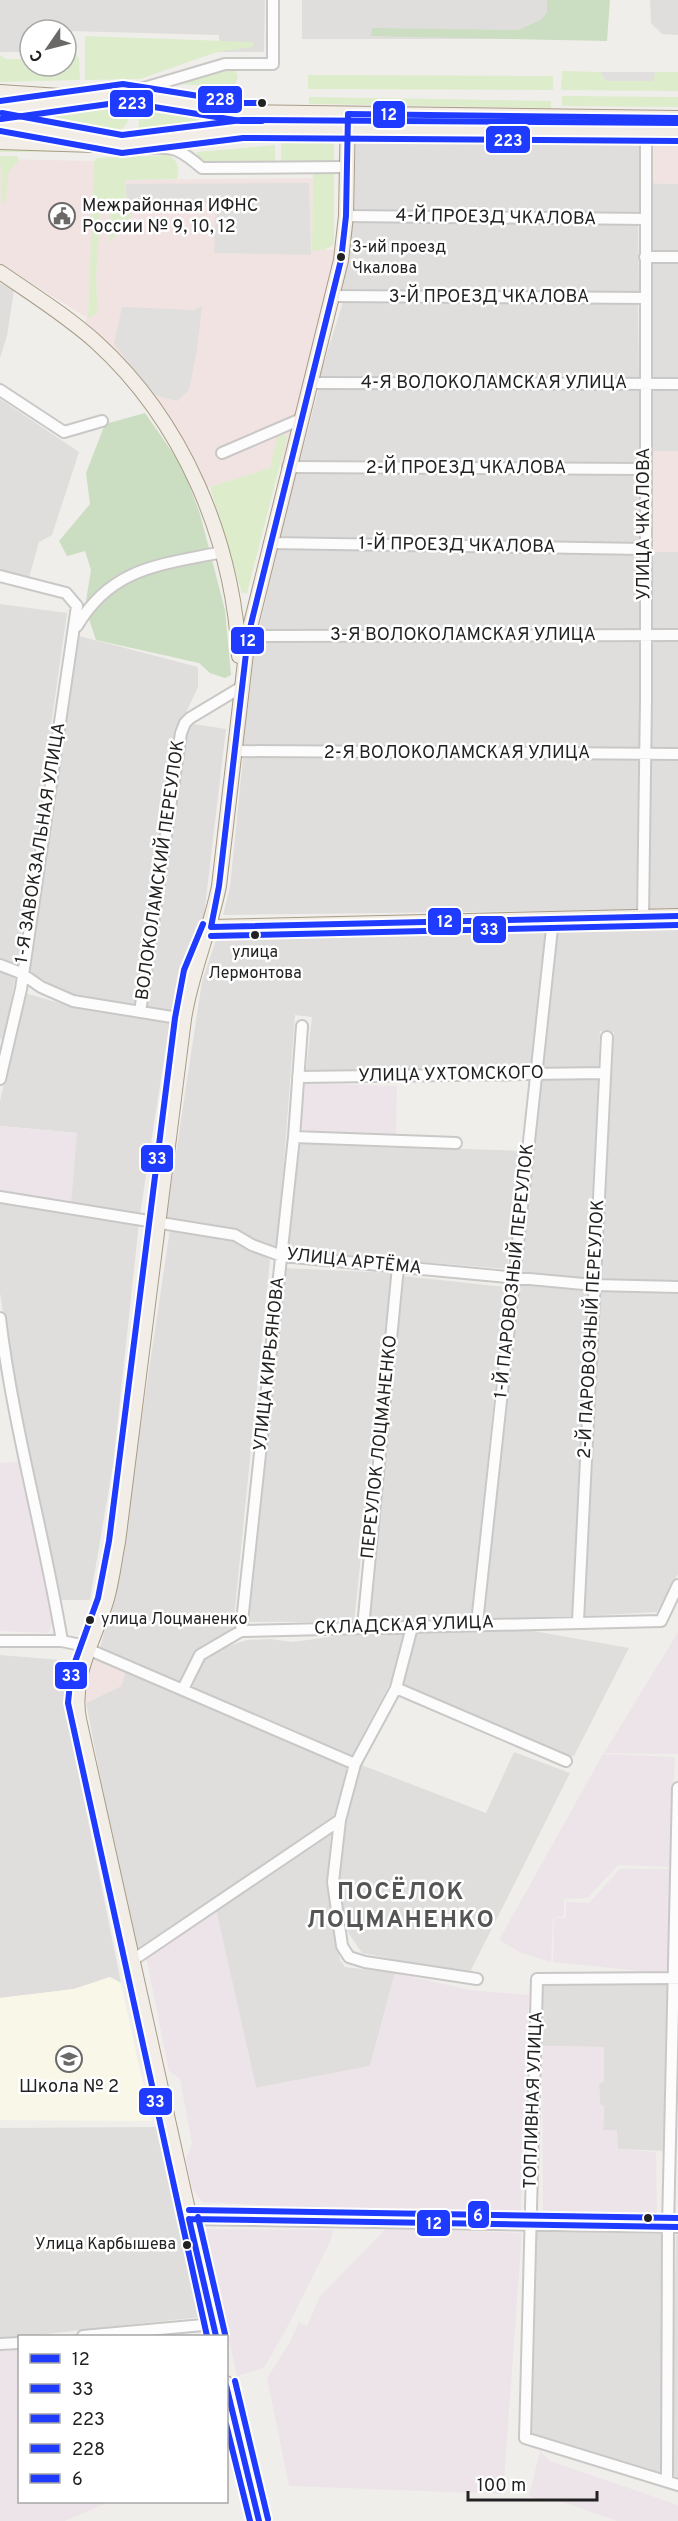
<svg xmlns="http://www.w3.org/2000/svg" width="678" height="2521" font-family="Overpass,sans-serif">
  <rect width="100%" height="100%" fill="#f0eeeb"/>
  <path fill="#dfdedc" d="M0 0H265L264 52H219V35L30 30V52H0Z
    M302 0H608L601 39H302Z
    M650 0H678V35L662 34 651 23Z
    M356 135 639 137V215L354 213Z
    M650 183 678 184V253H650Z
    M353 220 638 224 639 294 342 292Z
    M649 262H678V378H649Z
    M0 283 14 290 7 336 0 358Z
    M343 302 638 303 639 379 319 378Z
    M319 387 640 388V466L299 463Z
    M649 389H678V451H650Z
    M0 399 79 452 52 535 39 542 29 578 0 571Z
    M296 470 640 474V546L279 539Z
    M278 548 640 554V631L258 632Z
    M650 552H678V632H650Z
    M0 604 67 613 17 966 0 962Z
    M79 636 198 667V687L177 732 154 879 138 1006 73 998 25 969Z
    M640 639V751L243 746 256 640Z
    M651 640H678V750H650Z
    M187 723 226 729 203 924 191 950 173 1013 143 1008Z
    M243 758H640L636 910 223 915 230 887Z
    M650 759 678 760V908L650 909Z
    M678 925V1282L601 1280 614 1032 600 1031 589 1281 520 1274 554 926Z
    M547 926 531 1070 306 1071 312 1017 295 1015 278 1242 274 1249 232 1229 166 1219 202 981 217 937Z
    M0 969 16 972 5 1040 0 1039Z
    M25 993 63 1004 170 1021 140 1214 113 1465 90 1600H60L40 1498 17 1403 0 1293V1199L77 1133 0 1126V1101Z
    M298 1143 522 1151 507 1269 285 1251Z
    M170 1229 230 1237 270 1260 233 1628 195 1654 180 1682 100 1648 117 1584Z
    M285 1268 391 1273 354 1622H247Z
    M403 1276 505 1287 472 1616 368 1622Z
    M517 1284 590 1290 575 1618 481 1619Z
    M599 1291 678 1294V1574L657 1612 584 1616Z
    M511 1627 629 1648 574 1756H564L402 1687 416 1630Z
    M405 1632 398 1668 352 1755 188 1686 201 1661 219 1649 247 1640 270 1639 293 1642 357 1633Z
    M0 1655 74 1661 64 1701 121 1983 110 1977 74 1989 0 1998Z
    M126 1670 347 1768 334 1817 134 1951 86 1703 121 1686Z
    M514 1752 570 1773 469 1974 362 1953 348 1932 340 1895 339 1857 359 1764 486 1813Z
    M331 1832 328 1885 340 1960 345 1967 395 1973 370 2066 256 2088 216 1910Z
    M542 1984H669L667 2151 618 2149 603 2130 604 2106 600 2105 599 2084 604 2047 542 2046Z
    M156 2127 201 2317 0 2339V2128Z
    M535 2231 665 2234 662 2475 532 2436Z
    M676 2235H678V2482L671 2479Z"/>
  <path fill="#f1e3e1" d="M650 136H678V184L650 183Z
    M0 159 94 161 88 318 98 313 96 279 101 203 125 180 313 178 312 250H342L289 462 200 490 172 436 81 329 87 318 0 263Z
    M650 451H678V552H650Z
    M91 1657 126 1670 121 1686 86 1703 83 1677Z"/>
  <path fill="#ede4e9" d="M303 1083 397 1086 396 1136 300 1132Z
    M0 1126 77 1133 71 1204 0 1192Z
    M21 1462 53 1622 48 1633 0 1631V1463Z
    M678 1632V1754L604 1753Z
    M603 1754 675 1757 670 1867 618 1865 588 1898 564 1899V1916L553 1918 551 1962 521 1953 499 1940Z
    M620 1869H670L668 1974 553 1962 554 1918H566V1902L589 1903Z
    M216 1910 256 2088 370 2066 395 1973 470 1990 529 1995 521 2211 318 2208 202 2202 192 2188 186 2159 192 2144 180 2079 169 2071 146 1957Z
    M542 2046 604 2047V2082L599 2084 600 2104 604 2106 603 2130H617L618 2149 656 2152 657 2215H543Z
    M387 2228 522 2233 503 2494 289 2486 267 2378 289 2344 299 2322 307 2326 320 2296Z
    M203 2229 333 2230 331 2240 289 2324 264 2368 237 2376Z
    M19 2348 20 2502H109L65 2521H0V2349Z
    M540 2451 550 2461 678 2505V2521H617L551 2498 541 2502 529 2496Z"/>
  <path fill="#f8f7e8" d="M110 1977 121 1983 151 2121 0 2120V1998L74 1989Z"/>
  <path fill="#ddeccb" d="M85 36 253 42V47L217 52 140 79 85 80Z
    M66 54H75L79 58 80 80 0 82V55L6 59H30V66H66Z
    M235 69 238 77 234 88 179 84 218 70Z
    M562 71 600 72 606 81H652L655 72H678V91L561 90Z
    M308 75 553 76V90L308 89Z
    M562 96 678 97V107L562 106Z
    M309 97 551 101V108L309 104Z
    M116 101C132 110 133 127 114 132L41 121 36 114 39 110Z
    M134 101 239 120 138 132 140 111Z
    M297 137H334V165L281 164V142Z
    M0 142 115 145 143 152H0Z
    M275 145V166L203 165 198 162 197 152Z
    M169 155C178 160 180 170 177 179L125 180V202L101 203 96 279 98 313 88 318 94 161 97 158Z
    M0 156H18V161L8 174 6 201 2 202Z
    M313 172H334V245L324 250 312 251Z
    M114 212H129L132 215 110 242V216Z
    M283 434 287 437 247 593H242L210 487 270 468 278 435Z"/>
  <path fill="#cbdec1" d="M547 0H610L607 41 371 36 372 28 519 30 542 19 547 12Z
    M145 413 182 466 200 514 225 610 231 675 225 678 210 673 199 663 96 640 85 607 91 570 85 551 67 556 59 541 90 504 86 473 105 424Z"/>
  <path fill="#e0dfde" d="M600 72H655L653 81H606Z
    M309 183 311 255 214 253 216 203 127 204 126 184Z
    M202 306 197 350 189 390 177 401 154 395 114 344 122 307 194 310Z"/>
  <g fill="none" stroke-linecap="round" stroke-linejoin="round">
    <defs>
      <path id="minor" d="M127 93 225 64H273V0
        M131 146C170 152 167 138 202 168L347 167
        M346 216 646 219
        M645 257H678
        M333 296 645 298
        M310 383 678 384
        M0 390 64 432 102 421
        M222 453 301 419
        M288 467 645 469
        M270 543 644 549
        M0 576 66 593 77 606 21 989 0 1079
        M77 626C112 567 160 565 222 552
        M248 636 678 635
        M236 751 678 754
        M643 917 646 699V132
        M0 965 21 973 41 987 73 1001 184 1019
        M140 1012 181 733 185 723 190 718 240 688
        M298 1077 605 1073
        M294 1137 456 1143
        M0 1197 235 1235 252 1245 282 1256 594 1285 678 1287
        M0 1318C13 1427 44 1533 62 1641
        M578 1621 607 1037
        M477 1623 553 919
        M363 1627 398 1267
        M412 1627 396 1688 355 1764 340 1820 333 1882 342 1946 349 1957 365 1962 477 1979
        M241 1631 294 1137 302 1026
        M0 1641H62L76 1644 355 1764
        M396 1688 566 1761
        M183 1689 200 1655 241 1631 661 1621 678 1585
        M133 1960 340 1820
        M678 1978 537 1979 525 2438 678 2485
        M189 2219 678 2227
        M83 2336 214 2324
        M0 2344 20 2343
        M667 2480 668 2227 678 1788"/>
      <path id="major" d="M0 92 60 96
        M0 110 123 93 242 112 678 118
        M0 122 122 144 242 129 678 132
        M0 142 94 145
        M0 272C32 294 67 316 96 342 183 421 233 539 239 656
        M211 927 678 916
        M216 2336 79 1719C71 1677 94 1641 106 1602 112 1583 114 1562 118 1542L184 1019C191 973 210 931 219 886L248 636 341 260 346 216 348 114
        M226 2383 259 2521"/>
    </defs>
    <use href="#minor" stroke="#c9c8c7" stroke-width="14"/>
    <use href="#major" stroke="#a79c86" stroke-width="16"/>
    <use href="#minor" stroke="#fdfcfc" stroke-width="10"/>
    <use href="#major" stroke="#f3ede7" stroke-width="14"/>
    <defs>
      <path id="bus-1" d="M211 927 219 886 248 636 341 260 346 216 348 114 678 118
        M211 927 678 916
        M189 2219 678 2227
        M189 2219 216 2336
        M226 2385 259 2521"/>
      <path id="bus-2" d="M203 924 184 970 175 1018 109 1541 98 1598 71 1673 68 1703 207 2336
        M211 936 678 925
        M226 2424 250 2521"/>
      <path id="bus-3" d="M1 119 123 102 241 121H262
        M0 131 122 153 243 138 678 141"/>
      <path id="bus-4" d="M0 101 123 84 243 103H262
        M2 113 122 135 242 120 678 123"/>
      <path id="bus-5" d="M189 2210 678 2218
        M198 2217 225 2334
        M235 2381 268 2519"/>
    </defs>
    <use href="#bus-1" stroke="#fff" stroke-width="10"/>
    <use href="#bus-2" stroke="#fff" stroke-width="10"/>
    <use href="#bus-3" stroke="#fff" stroke-width="10"/>
    <use href="#bus-4" stroke="#fff" stroke-width="10"/>
    <use href="#bus-5" stroke="#fff" stroke-width="10"/>
    <use href="#bus-1" stroke="#1f3bff" stroke-width="6"/>
    <use href="#bus-2" stroke="#1f3bff" stroke-width="6"/>
    <use href="#bus-3" stroke="#1f3bff" stroke-width="6"/>
    <use href="#bus-4" stroke="#1f3bff" stroke-width="6"/>
    <use href="#bus-5" stroke="#1f3bff" stroke-width="6"/>
  </g>
  <defs>
    <symbol id="civic-ring" viewBox="-11 -11 22 22"><circle r="9.5" fill="#fff" stroke="#6a6968" stroke-width="1.5"/><path d="M-.6-6.5H3V-4.5H.6V-3L4-1V1h2V6H-6V1h2V-1L-.6-3ZM-1.2 2.5V6h2.4V2.5Z" fill="#6a6968"/></symbol>
    <symbol id="school-ring" viewBox="-11 -11 22 22"><circle r="9.5" fill="#fff" stroke="#6a6968" stroke-width="1.5"/><path d="M0-5L7-2L0 1L-7-2ZM-4 1L0 2.5L4 1V4Q0 6-4 4Z" fill="#6a6968"/></symbol>
  </defs>
  <g fill-rule="evenodd">
    <use href="#civic-ring" x="47" y="201" width="30" height="30"/>
    <use href="#school-ring" x="54" y="2044" width="30" height="30"/>
  </g>
  <g fill="#222" stroke="#fff" stroke-width="2">
    <circle cx="262" cy="103" r="5"/>
    <circle cx="341" cy="257" r="5"/>
    <circle cx="255" cy="935" r="5"/>
    <circle cx="90" cy="1620" r="5"/>
    <circle cx="648" cy="2218" r="5"/>
    <circle cx="187" cy="2245" r="5"/>
  </g>
  <g text-anchor="middle" dominant-baseline="central" stroke-width="5" stroke-linejoin="round" paint-order="stroke">
    <g font-size="16" fill="#222" stroke="#fff" text-anchor="start">
      <text x="352" y="248">3-ий проезд<tspan x="352" dy="21">Чкалова</tspan></text>
      <text x="255" y="953" text-anchor="middle">улица<tspan x="255" dy="21">Лермонтова</tspan></text>
      <text x="101" y="1620">улица Лоцманенко</text>
      <text x="176" y="2245" text-anchor="end">Улица Карбышева</text>
    </g>
    <g font-size="18" fill="#222" stroke="#fff" text-anchor="start">
      <text x="82" y="206">Межрайонная ИФНС<tspan x="82" dy="21">России № 9, 10, 12</tspan></text>
      <text x="69" y="2087" text-anchor="middle">Школа № 2</text>
    </g>
    <g font-size="18" fill="#222" stroke="#fff">
      <text transform="translate(496 218) rotate(1)">4-Й ПРОЕЗД ЧКАЛОВА</text>
      <text x="489" y="297">3-Й ПРОЕЗД ЧКАЛОВА</text>
      <text x="494" y="383">4-Я ВОЛОКОЛАМСКАЯ УЛИЦА</text>
      <text x="466" y="468">2-Й ПРОЕЗД ЧКАЛОВА</text>
      <text transform="translate(644 524) rotate(-90)">УЛИЦА ЧКАЛОВА</text>
      <text transform="translate(457 546) rotate(1)">1-Й ПРОЕЗД ЧКАЛОВА</text>
      <text x="463" y="635">3-Я ВОЛОКОЛАМСКАЯ УЛИЦА</text>
      <text x="457" y="753">2-Я ВОЛОКОЛАМСКАЯ УЛИЦА</text>
      <text transform="translate(41 843) rotate(-81)">1-Я ЗАВОКЗАЛЬНАЯ УЛИЦА</text>
      <text transform="translate(161 870) rotate(-82)">ВОЛОКОЛАМСКИЙ ПЕРЕУЛОК</text>
      <text transform="translate(451 1075) rotate(-1)">УЛИЦА УХТОМСКОГО</text>
      <text transform="translate(354 1262) rotate(6)">УЛИЦА АРТЁМА</text>
      <text transform="translate(515 1271) rotate(-84)">1-Й ПАРОВОЗНЫЙ ПЕРЕУЛОК</text>
      <text transform="translate(592 1329) rotate(-87)">2-Й ПАРОВОЗНЫЙ ПЕРЕУЛОК</text>
      <text transform="translate(270 1364) rotate(-84)">УЛИЦА КИРЬЯНОВА</text>
      <text transform="translate(380 1447) rotate(-84)">ПЕРЕУЛОК ЛОЦМАНЕНКО</text>
      <text transform="translate(404 1626) rotate(-2)">СКЛАДСКАЯ УЛИЦА</text>
      <text transform="translate(534 2100) rotate(-88)">ТОПЛИВНАЯ УЛИЦА</text>
    </g>
    <g font-size="24" font-weight="bold" letter-spacing="1.5" fill="#555" stroke="#fff">
      <text x="401" y="1893">ПОСЁЛОК<tspan x="401" dy="28">ЛОЦМАНЕНКО</tspan></text>
    </g>
  </g>
  <g stroke="#fff" stroke-width="2">
    <rect x="197" y="85" width="46" height="29" rx="6" fill="#1f3bff"/>
    <rect x="109" y="89" width="45" height="29" rx="6" fill="#1f3bff"/>
    <rect x="372" y="100" width="34" height="29" rx="6" fill="#1f3bff"/>
    <rect x="485" y="125" width="46" height="29" rx="6" fill="#1f3bff"/>
    <rect x="230" y="626" width="35" height="29" rx="6" fill="#1f3bff"/>
    <rect x="427" y="907" width="35" height="29" rx="6" fill="#1f3bff"/>
    <rect x="472" y="915" width="35" height="29" rx="6" fill="#1f3bff"/>
    <rect x="140" y="1144" width="34" height="29" rx="6" fill="#1f3bff"/>
    <rect x="54" y="1661" width="34" height="29" rx="6" fill="#1f3bff"/>
    <rect x="138" y="2087" width="35" height="29" rx="6" fill="#1f3bff"/>
    <rect x="467" y="2200" width="23" height="29" rx="6" fill="#1f3bff"/>
    <rect x="416" y="2209" width="35" height="28" rx="6" fill="#1f3bff"/>
  </g>
  <g font-size="16" text-anchor="middle" font-weight="bold" fill="#fff">
    <text x="220" y="105">228</text>
    <text x="132" y="109">223</text>
    <text x="389" y="120">12</text>
    <text x="508" y="146">223</text>
    <text x="248" y="646">12</text>
    <text x="445" y="927">12</text>
    <text x="489" y="935">33</text>
    <text x="157" y="1164">33</text>
    <text x="71" y="1681">33</text>
    <text x="155" y="2107">33</text>
    <text x="478" y="2221">6</text>
    <text x="434" y="2229">12</text>
  </g>
  <rect x="18" y="2335" width="210" height="168" fill="#ffffff" stroke="#a7a7a7" stroke-width="1.5"/>
  <rect x="30" y="2354" width="30" height="9" fill="#1f3bff" stroke="#a7a7a7" stroke-width="1.5"/>
  <text x="72" y="2365" font-size="18" fill="#222222">12</text>
  <rect x="30" y="2384" width="30" height="9" fill="#1f3bff" stroke="#a7a7a7" stroke-width="1.5"/>
  <text x="72" y="2395" font-size="18" fill="#222222">33</text>
  <rect x="30" y="2414" width="30" height="9" fill="#1f3bff" stroke="#a7a7a7" stroke-width="1.5"/>
  <text x="72" y="2425" font-size="18" fill="#222222">223</text>
  <rect x="30" y="2444" width="30" height="9" fill="#1f3bff" stroke="#a7a7a7" stroke-width="1.5"/>
  <text x="72" y="2455" font-size="18" fill="#222222">228</text>
  <rect x="30" y="2474" width="30" height="9" fill="#1f3bff" stroke="#a7a7a7" stroke-width="1.5"/>
  <text x="72" y="2485" font-size="18" fill="#222222">6</text>
  <g transform="translate(48 48) rotate(235)"><circle r="28" fill="#ffffff" stroke="#a7a7a7" stroke-width="1.5"/>
  <path d="M0-4.5L10 22L0 15L-10 22Z" fill="#6a6968"/>
  <text y="-9" font-size="16" font-weight="bold" text-anchor="middle" fill="#222222">С</text>
  </g>
  <path d="M468 2491v9h129v-9" fill="none" stroke="#222222" stroke-width="3"/>
  <text x="477" y="2491" font-size="18" fill="#222222" stroke="#ffffff" stroke-width="4.5" paint-order="stroke">100 m</text>
</svg>
